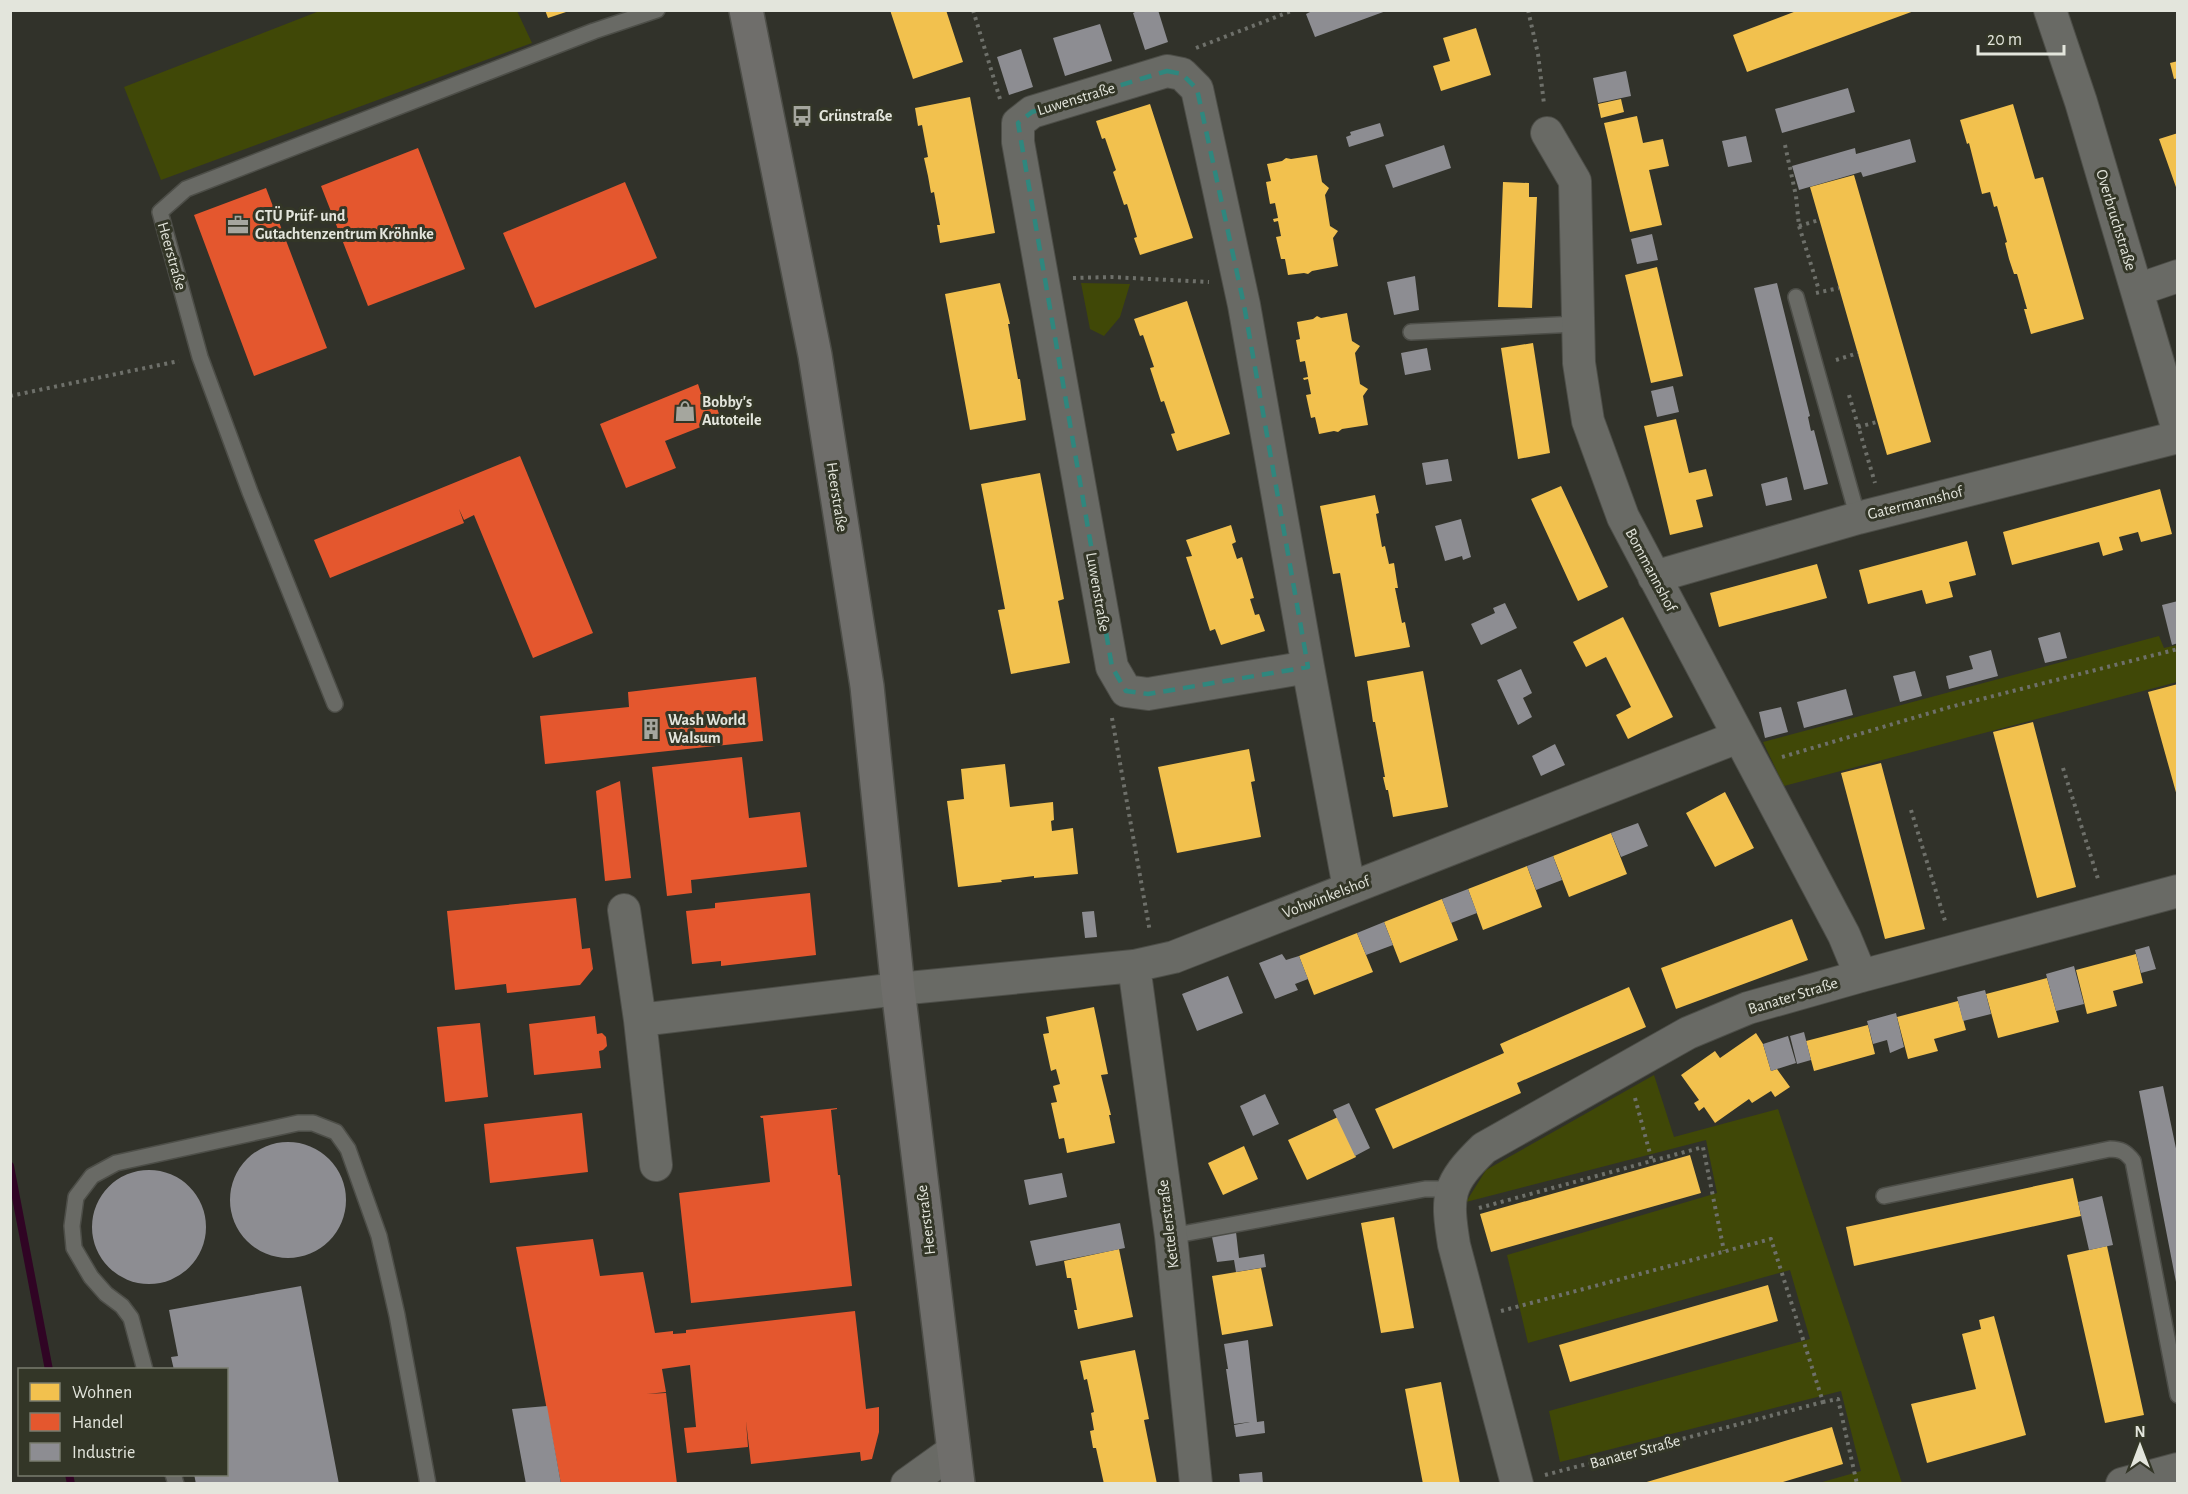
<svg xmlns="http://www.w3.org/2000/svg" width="2188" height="1494" font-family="'Alegreya Sans',sans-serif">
  <rect width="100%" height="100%" fill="#31322a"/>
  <path fill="#404807" d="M322 10 517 11 532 43 161 180 124 87Z
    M1081 283 1130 284 1120 317 1104 336 1090 329Z
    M2159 636 2164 648 2177 645V682L1784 786 1763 742Z
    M1654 1075 1674 1137 1778 1109 1902 1483H1819L1861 1471 1841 1391 1560 1462 1549 1411 1810 1339 1790 1270 1528 1343 1507 1255 1717 1193 1706 1140 1466 1202 1486 1170Z"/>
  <path fill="#f2c14e" d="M545 10H569V11L548 18Z
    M890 10H946L963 62 913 79Z
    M1799 10H1914V11L1747 72 1733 35Z
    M1476 28 1491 75 1441 91 1433 66 1450 61 1443 38Z
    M2178 61V78L2174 79 2170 63Z
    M970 97 995 233 940 243 937 225H940L934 192 931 193 928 176 924 158 928 157 922 125 918 126 915 108Z
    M1621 99 1624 112 1601 118 1598 104Z
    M1150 104 1193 238 1140 255 1134 238 1137 237 1127 204 1124 205 1113 172 1116 170 1105 138 1102 139 1096 121Z
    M2013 104 2035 179 2043 177 2084 319 2031 334 2024 309H2027L2017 274H2014L2009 259 2005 243 2007 242 1997 206 1994 207 1990 192 1982 194 1969 143 1967 144 1960 120Z
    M1637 116 1643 143 1663 139 1669 166 1649 170 1662 225 1630 232 1604 123Z
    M2178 133V190H2177L2159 139Z
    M1317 155 1322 182 1329 188 1325 195 1330 226 1338 231 1333 238 1338 266 1312 271 1308 274 1304 273 1288 275 1285 259H1281L1276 237 1281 236 1278 221 1274 222 1273 219 1278 218 1275 203 1270 204 1266 182 1271 181 1267 164 1282 161 1286 158 1291 159Z
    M1854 175 1931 442 1887 455 1810 187Z
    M1503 182 1529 183V197H1537L1532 308 1498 307Z
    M1657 267 1683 376 1651 383 1625 275Z
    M1000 283 1010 324H1008L1018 379H1020L1026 420 970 430 945 294Z
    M1187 301 1230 434 1177 451 1171 434 1175 433 1164 401 1161 402 1150 368 1154 367 1143 335 1140 336 1134 319Z
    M1347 313 1352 341 1360 346 1355 353 1360 384 1368 389 1363 396 1368 425 1342 429 1338 432 1334 431 1319 434 1315 417 1311 418 1306 395 1311 394 1308 379 1304 380 1303 378 1308 377 1305 361 1300 362 1296 340 1300 339 1297 322 1313 319 1317 316 1321 318Z
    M1533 343 1550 453 1518 459 1501 348Z
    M1676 419 1689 473 1706 469 1713 496 1696 500 1703 527 1670 535 1644 426Z
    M1040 473 1064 599 1058 601 1070 663 1011 674 998 610 1005 609 981 484Z
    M1561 486 1608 587 1578 601 1531 499Z
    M2160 489 2172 534 2141 542 2138 532 2119 537 2123 550 2103 556 2099 542 2012 565 2003 532Z
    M1375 495 1379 513 1376 514 1382 547 1385 546 1389 564 1394 563 1398 588H1395L1402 623 1405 622 1410 647 1355 657 1340 573 1333 574 1320 506Z
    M1231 525 1236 542 1232 544 1237 559 1242 557 1254 598 1250 599 1255 615 1259 614 1265 631 1221 645 1215 629 1210 631 1186 557 1192 556 1186 540Z
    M1967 541 1976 575 1949 582 1953 597 1926 604 1922 590 1868 604 1859 570Z
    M1817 564 1827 598 1719 627 1710 593Z
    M1623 617 1673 717 1628 739 1616 715 1631 707 1606 657 1586 667 1573 642Z
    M1423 671 1448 807 1393 817 1388 790H1386L1383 777H1385L1375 722H1373L1367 681Z
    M2178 684V796H2177L2148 692Z
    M2033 722 2076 887 2037 898 1993 732Z
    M1249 749 1255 781 1251 782 1261 837 1177 853 1158 767Z
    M1881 763 1925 929 1885 939 1841 773Z
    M1005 764 1010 807 1053 802 1054 820 1051 821 1052 831 1073 828 1078 874 1034 878V876L1001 880 1002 882 958 887 947 801 964 799 961 769Z
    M1725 792 1754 848 1715 867 1686 813Z
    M1611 833 1627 874 1569 897 1553 856Z
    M1527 866 1542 907 1483 930 1468 889Z
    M1442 899 1458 940 1400 963 1384 922Z
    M1792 919 1808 960 1676 1009 1661 968Z
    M1357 933 1373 972 1314 995 1299 956Z
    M2136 954 2143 983 2113 991 2117 1006 2087 1014 2076 970Z
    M2047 978 2059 1022 1998 1038 1986 994Z
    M1629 987 1646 1027 1517 1083 1521 1093 1393 1149 1375 1109 1504 1053 1500 1044Z
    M1958 1001 1966 1030 1934 1039 1938 1051 1908 1059 1897 1017Z
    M1094 1007 1108 1074 1101 1075 1111 1115H1109L1115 1143 1067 1153 1064 1138 1059 1139 1051 1103 1057 1102 1053 1086 1060 1084 1056 1069 1051 1071 1043 1034 1049 1033 1046 1017Z
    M1868 1025 1875 1054 1814 1071 1806 1041Z
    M1756 1033 1763 1044 1771 1071 1777 1069 1790 1087 1775 1097 1771 1091 1752 1103 1749 1099 1715 1123 1704 1107 1699 1111 1694 1103 1699 1100 1681 1075 1715 1051 1720 1058Z
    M1338 1117 1356 1157 1307 1180 1288 1140Z
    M1244 1146 1258 1179 1223 1195 1208 1163Z
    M1690 1155 1701 1193 1491 1252 1480 1214Z
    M2073 1178 2081 1216 1854 1266 1846 1227Z
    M1394 1217 1414 1328 1381 1333 1361 1223Z
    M2107 1246 2144 1415 2105 1423 2067 1255Z
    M1119 1249 1133 1317 1078 1329 1074 1310H1077L1071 1278H1067L1064 1261Z
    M1261 1268 1273 1326 1222 1335 1212 1276Z
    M1768 1285 1778 1321 1570 1382 1559 1345Z
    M1994 1316 2026 1435 1927 1463 1911 1404 1976 1389 1962 1334 1981 1329 1979 1320Z
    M1135 1350 1149 1419 1144 1420 1157 1484H1104L1096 1448H1093L1090 1431 1094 1430 1091 1413 1094 1412 1087 1379 1084 1380 1080 1361Z
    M1441 1382 1453 1447 1460 1484H1423L1413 1432 1405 1389Z
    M1832 1427 1843 1464 1776 1484H1640Z"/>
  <path fill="#e4572e" d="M418 148 465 269 368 306 321 186Z
    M625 182 657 258 535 308 503 233Z
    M266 188 327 348 254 376 194 215Z
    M698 384 701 393 713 398 721 419 665 441 676 468 626 488 600 424Z
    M520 456 593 633 533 658 474 515 464 520 459 509 464 523 330 578 314 540Z
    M756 677 763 741 545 764 540 716 629 707 628 692Z
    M742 757 749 818 800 812 807 867 691 880 692 893 667 896 652 767Z
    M620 781 631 878 605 881 596 791Z
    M810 893 816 955 721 966V961L692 964 686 911 715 908V903Z
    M576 898 582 949 590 948 593 969 580 985 507 993 506 984 455 990 447 911Z
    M595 1016 597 1034 602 1033 606 1037 607 1046 603 1050 599 1051 601 1068 534 1075 529 1024Z
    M480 1023 488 1097 445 1102 437 1027Z
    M837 1108V1109L831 1110 838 1175H840L852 1286 691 1303 679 1193 770 1182 763 1118H761L760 1116Z
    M582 1113 588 1172 490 1183 484 1124Z
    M593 1239 600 1276 643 1272 655 1333 673 1331V1334L686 1333V1330L855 1311 866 1409 879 1407V1432L872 1459 861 1461 860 1452 751 1464 746 1421 748 1447 687 1453 684 1428 696 1427 690 1365 662 1369 666 1392 647 1394 666 1393 677 1484H561L516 1247Z"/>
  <path fill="#8d8d92" d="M1139 10H1158L1168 42 1145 50 1133 13Z
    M1314 10H1386V11L1315 37 1306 14Z
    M1100 24 1112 61 1065 76 1053 38Z
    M1021 49 1033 87 1009 95 997 57Z
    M1626 71 1631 96 1598 103 1593 78Z
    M1848 88 1855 112 1782 133 1775 109Z
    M1380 123 1384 136 1349 147 1346 137 1351 135 1350 132Z
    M1746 136 1752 162 1728 167 1722 141Z
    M1910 139 1916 162 1863 177 1861 172 1799 190 1792 166 1855 148 1856 154Z
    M1444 145 1451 168 1393 188 1385 165Z
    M1652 234 1658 260 1637 264 1631 239Z
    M1415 276 1419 310 1394 315 1387 282Z
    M1777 283 1810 416 1808 417 1811 431 1814 430 1828 484 1804 490 1754 288Z
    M1427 348 1431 370 1405 375 1401 353Z
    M1673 386 1679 412 1657 417 1651 391Z
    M1448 459 1452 481 1426 485 1422 463Z
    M1787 477 1792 500 1766 506 1761 484Z
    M1461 519 1471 557 1463 560 1462 556 1445 561 1435 526Z
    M2178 601V643L2172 645 2162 605Z
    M1505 603 1517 628 1481 645 1471 624 1495 613 1493 608Z
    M2060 632 2067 658 2045 663 2038 638Z
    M1991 650 1998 676 1949 689 1946 676 1973 669 1969 656Z
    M1521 669 1532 693 1523 698 1532 717 1518 725 1497 680Z
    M1915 671 1922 696 1900 702 1893 676Z
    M1846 689 1853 715 1804 728 1797 702Z
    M1781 707 1788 732 1765 738 1759 712Z
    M1555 744 1565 765 1541 776 1532 756Z
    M1638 823 1648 846 1621 857 1611 833Z
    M1553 856 1562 880 1536 890 1527 866Z
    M1468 889 1477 913 1451 923 1442 899Z
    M1094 911 1097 937 1085 938 1082 912Z
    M1384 922 1393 945 1366 955 1357 933Z
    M2149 946 2156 969 2141 973 2135 950Z
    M1282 954 1286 960 1299 956 1308 979 1295 984 1298 990 1275 999 1259 963Z
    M2074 966 2084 1004 2056 1011 2046 974Z
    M1228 976 1243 1013 1197 1031 1182 994Z
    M1985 990 1991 1014 1963 1021 1957 997Z
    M1896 1013 1904 1047 1890 1053 1887 1040 1873 1044 1867 1021Z
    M1804 1032 1811 1060 1797 1064 1790 1036Z
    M1788 1036 1796 1063 1771 1071 1763 1044Z
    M2163 1086 2178 1158 2176 1282 2139 1091Z
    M1265 1094 1279 1124 1253 1136 1240 1106Z
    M1349 1103 1370 1148 1355 1156 1333 1110Z
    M230 1200a58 58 0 1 1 116 0a58 58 0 1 1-116 0Z
    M92 1227a57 57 0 1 1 114 0a57 57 0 1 1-114 0Z
    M1062 1173 1067 1197 1029 1205 1024 1180Z
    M2102 1196 2113 1245 2089 1250 2078 1202Z
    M1120 1223 1125 1248 1036 1266 1030 1241Z
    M1236 1232 1239 1258 1264 1254 1266 1267 1236 1272 1234 1260 1217 1262 1212 1237Z
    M301 1286 339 1484H196L194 1474H226V1370H174L171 1357 178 1356 169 1310Z
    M1248 1340 1257 1422 1264 1421 1265 1433 1236 1437 1234 1425 1250 1422 1234 1424 1226 1369H1228L1224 1344Z
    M547 1406 561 1484H526L512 1409Z
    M1262 1472 1263 1484H1240L1239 1474Z"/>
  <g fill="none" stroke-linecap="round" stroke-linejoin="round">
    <path stroke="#300424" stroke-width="8" d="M10 1166 49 1370
      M69 1474 71 1484"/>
    <defs>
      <path id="lane" d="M1796 297 1858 518
        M1411 332 1578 324
        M335 704 250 492 200 357 160 212 186 189 594 31 657 10
        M1884 1196 2110 1149C2121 1149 2126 1152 2133 1161L2178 1395
        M1171 1236 1425 1189H1451
        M145 1370 131 1318 122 1306 106 1294 91 1277 74 1248 72 1226 76 1197 92 1176 116 1163 298 1123H313L336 1132 348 1149 379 1236 397 1315 428 1484
        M173 1474 176 1484"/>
      <path id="street" d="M2050 10 2081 102 2178 430
        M1547 133 1575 181 1579 363 1588 421 1623 517 1844 935 1861 976
        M2137 290 2178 276
        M1654 577 1858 518 2178 437
        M1308 667 1148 694 1126 691 1112 667 1018 142V123L1032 112 1167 71 1182 74 1197 89 1244 305 1308 667 1349 888
        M624 910 640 1020 898 989 1134 966 1174 957 1738 737
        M1134 966 1171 1236 1196 1484
        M640 1020 656 1165
        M907 1484 953 1451
        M1517 1484 1454 1245C1446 1195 1447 1184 1484 1148L1688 1033 1748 1008 1861 976 2178 891
        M2122 1484 2178 1469"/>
      <path id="secondary" d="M746 10 815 355 867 686 898 989 958 1484"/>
    </defs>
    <use href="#lane" stroke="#4d4e48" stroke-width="18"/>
    <use href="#street" stroke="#4d4e48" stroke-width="34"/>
    <use href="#secondary" stroke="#4d4e48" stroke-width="36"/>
    <path stroke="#6e706a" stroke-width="4" stroke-dasharray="3 4.5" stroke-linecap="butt" d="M973 10 1000 99
      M1528 10 1538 54 1544 104
      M1196 48 1294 10
      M1785 145 1796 196 1799 226 1818 287
      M1799 226 1819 220
      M1073 278 1111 277 1209 282
      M1816 293 1839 288
      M1836 360 1858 353
      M1849 395 1875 483
      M10 396 179 361
      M1858 427 1877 422
      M1112 718 1150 932
      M1782 757 1950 707 2178 649
      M2063 768 2099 882
      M1911 810 1946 924
      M1635 1098 1652 1161
      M1479 1208 1703 1147 1724 1251
      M1501 1311 1771 1239 1823 1402 1838 1399 1857 1484
      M1545 1475 1823 1402"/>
    <use href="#lane" stroke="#696a65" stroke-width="15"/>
    <use href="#street" stroke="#696a65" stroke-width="32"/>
    <use href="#secondary" stroke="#6f6e6b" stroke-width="33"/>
  </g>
  <path fill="none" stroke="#2f877e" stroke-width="4.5" stroke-dasharray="12 8" stroke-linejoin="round" d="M1167 71 1182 74 1197 89 1244 305 1308 667 1148 694 1126 691 1112 667 1018 123 1032 112Z"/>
  <defs>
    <symbol id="bus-bare" viewBox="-9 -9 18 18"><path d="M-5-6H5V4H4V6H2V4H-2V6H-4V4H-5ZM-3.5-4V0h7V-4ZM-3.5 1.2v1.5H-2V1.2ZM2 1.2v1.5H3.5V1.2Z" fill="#a5a69e" stroke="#333627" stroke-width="2.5" paint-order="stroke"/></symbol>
    <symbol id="office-bare" viewBox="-9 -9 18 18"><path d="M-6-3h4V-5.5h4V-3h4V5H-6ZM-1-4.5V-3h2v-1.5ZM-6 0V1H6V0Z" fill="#a5a69e" stroke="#333627" stroke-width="2.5" paint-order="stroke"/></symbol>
    <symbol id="shop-bare" viewBox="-9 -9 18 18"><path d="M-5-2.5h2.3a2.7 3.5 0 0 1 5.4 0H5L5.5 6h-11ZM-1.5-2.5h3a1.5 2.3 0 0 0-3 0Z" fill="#a5a69e" stroke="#333627" stroke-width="2.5" paint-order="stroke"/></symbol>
    <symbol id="building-bare" viewBox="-9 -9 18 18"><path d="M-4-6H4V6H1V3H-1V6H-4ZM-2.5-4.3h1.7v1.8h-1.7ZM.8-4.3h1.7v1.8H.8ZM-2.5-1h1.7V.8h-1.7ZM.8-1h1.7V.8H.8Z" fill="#a5a69e" stroke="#333627" stroke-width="2.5" paint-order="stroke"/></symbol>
  </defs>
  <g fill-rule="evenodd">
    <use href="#bus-bare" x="787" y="101" width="30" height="30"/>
    <use href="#office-bare" x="223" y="210" width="30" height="30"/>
    <use href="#shop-bare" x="670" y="396" width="30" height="30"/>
    <use href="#building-bare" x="636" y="714" width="30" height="30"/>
  </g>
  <g text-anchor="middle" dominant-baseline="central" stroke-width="6" stroke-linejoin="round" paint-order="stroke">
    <g font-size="16" fill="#e3e5dc" stroke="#333627">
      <text transform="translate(1076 99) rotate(-17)">Luwenstraße</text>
      <text transform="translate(2116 220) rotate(73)">Overbruchstraße</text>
      <text transform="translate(172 256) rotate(74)">Heerstraße</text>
      <text transform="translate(837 497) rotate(81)">Heerstraße</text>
      <text transform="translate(1915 503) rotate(-14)">Gatermannshof</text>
      <text transform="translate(1651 570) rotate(62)">Bommannshof</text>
      <text transform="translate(1098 592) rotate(80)">Luwenstraße</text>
      <text transform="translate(1326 897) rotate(-21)">Vohwinkelshof</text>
      <text transform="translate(1793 996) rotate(-17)">Banater Straße</text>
      <text transform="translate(926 1220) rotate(-97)">Heerstraße</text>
      <text transform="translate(1168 1224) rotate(-97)">Kettelerstraße</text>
      <text transform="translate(1635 1452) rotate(-15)">Banater Straße</text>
    </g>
    <g font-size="16" font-weight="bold" fill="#e3e5dc" stroke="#333627" text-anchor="start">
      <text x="819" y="116">Grünstraße</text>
      <text x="255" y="216">GTÜ Prüf- und<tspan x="255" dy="18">Gutachtenzentrum Kröhnke</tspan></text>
      <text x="702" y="402">Bobby's<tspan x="702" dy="18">Autoteile</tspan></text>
      <text x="668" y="720">Wash World<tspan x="668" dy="18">Walsum</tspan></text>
    </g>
  </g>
  <rect width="2188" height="1494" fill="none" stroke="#e3e5dc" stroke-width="24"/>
  <rect x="18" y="1368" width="210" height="108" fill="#333627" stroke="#797c6f" stroke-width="1.5"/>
  <rect x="30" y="1383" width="30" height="18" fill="#f2c14e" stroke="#797c6f" stroke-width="1.5"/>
  <text x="72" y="1398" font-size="18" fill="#e3e5dc">Wohnen</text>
  <rect x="30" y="1413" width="30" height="18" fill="#e4572e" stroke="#797c6f" stroke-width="1.5"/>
  <text x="72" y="1428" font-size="18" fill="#e3e5dc">Handel</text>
  <rect x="30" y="1443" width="30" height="18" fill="#8d8d92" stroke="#797c6f" stroke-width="1.5"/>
  <text x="72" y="1458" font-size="18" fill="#e3e5dc">Industrie</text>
  <g transform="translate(2140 1446)" stroke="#333627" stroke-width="4.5" paint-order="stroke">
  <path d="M0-4.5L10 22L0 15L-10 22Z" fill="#e3e5dc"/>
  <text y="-9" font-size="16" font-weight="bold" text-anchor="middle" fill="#e3e5dc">N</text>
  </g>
  <path d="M1978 45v9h86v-9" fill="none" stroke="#e3e5dc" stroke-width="3"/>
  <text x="1987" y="45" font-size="18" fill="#e3e5dc" stroke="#333627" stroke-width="4.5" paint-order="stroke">20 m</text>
</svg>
